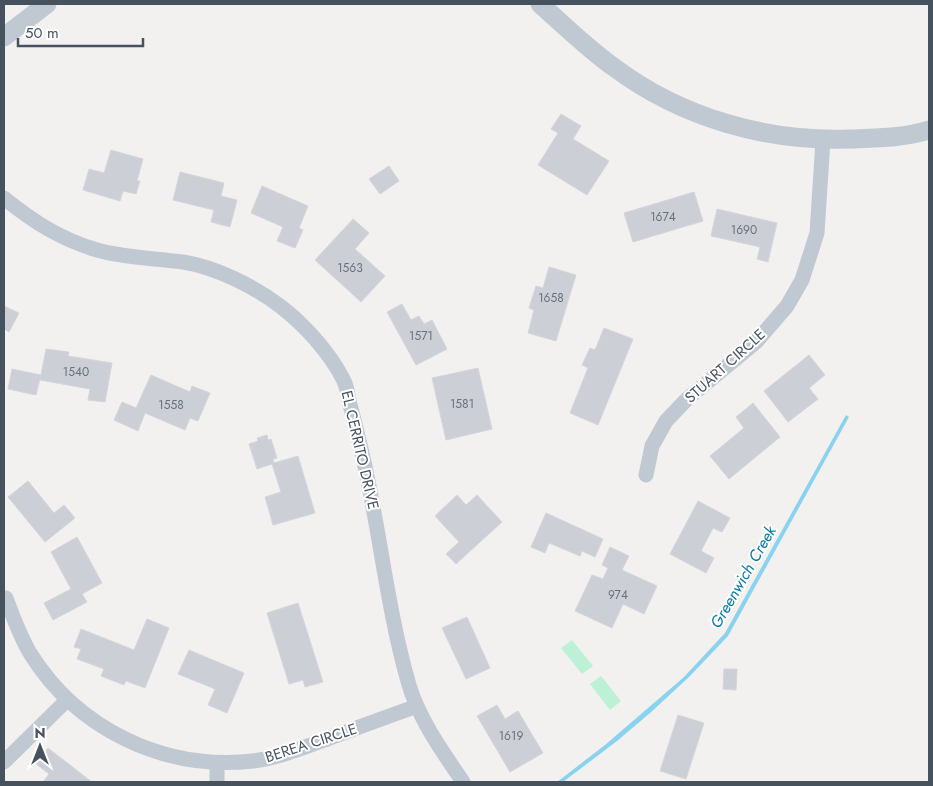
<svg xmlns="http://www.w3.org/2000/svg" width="933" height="786" font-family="Jost,sans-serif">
  <rect width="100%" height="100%" fill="#f3f0f0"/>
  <path fill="#bdf1d5" d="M572 640 593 666 582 674 561 648Z
    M601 676 621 701 610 710 590 684Z"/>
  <path fill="#89d2f0" d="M846 415 849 417 728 636 689 677 650 713 617 741 563 782H557L605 745 684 677 725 633Z"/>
  <path fill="#cccfd5" stroke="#d4d6dc" d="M561 114 581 126 573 139 609 161 587 195 538 165 558 133 551 129Z
    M111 150 143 159 137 181H140L136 194 123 191 120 201 83 190 89 169 104 173Z
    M389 166 399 181 380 194 369 179Z
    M180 172 224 183 221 196 237 200 230 227 211 222 214 210 173 200Z
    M262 186 308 206 299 228 303 230 295 248 277 241 283 227 251 213Z
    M694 192 703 221 633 242 624 213Z
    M717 209 777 223 768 262 757 259 760 247 711 236Z
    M353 219 369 233 355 249 385 276 361 302 315 260Z
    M549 267 576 275 556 341 528 333 534 310 529 308 536 286 543 288Z
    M402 304 411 320 419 316 424 324 432 320 447 349 416 365 387 312Z
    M4 306 19 313 9 332 4 329Z
    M604 328 633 339 598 425 570 413 588 368 582 365 590 348 595 350Z
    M46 349 69 352 68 356 112 363 105 402 88 400 90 389 40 380Z
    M809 355 825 375 809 388 818 399 788 422 764 391Z
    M478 368 492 429 446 440 432 378Z
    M12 369 41 375 36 395 8 389Z
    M151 375 190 392 192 386 210 393 198 421 190 418 185 430 145 413 138 431 114 420 122 402 136 408Z
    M753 403 780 437 729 479 710 456 744 428 736 417Z
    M267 435 268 440 271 439 277 458 273 459 274 463 298 456 315 513 273 525 265 497 281 492 272 464 257 469 249 444 258 441 257 438Z
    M28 481 54 513 64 505 75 518 45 542 8 497Z
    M457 495 466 505 477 495 502 522 456 564 446 554 459 542 435 516Z
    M698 501 730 518 722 532 713 528 701 551 714 558 706 573 670 554Z
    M546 513 603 539 595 557 582 551 580 556 549 543 545 553 531 547Z
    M77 537 102 583 82 594 87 602 53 620 44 603 71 589 51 552Z
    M610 547 629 556 622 570 657 586 644 614 623 604 612 628 575 611 592 575 603 579 608 568 602 565Z
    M298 603 323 682 305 687 303 680 289 684 267 613Z
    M467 617 490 668 466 679 442 628Z
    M147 619 169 628 145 688 126 681 124 685 101 676 104 669 77 659 81 649 74 647 81 629 134 650Z
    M189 650 244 673 227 713 208 705 215 689 178 674Z
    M724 669H737L736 690 723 689Z
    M497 705 505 719 518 711 543 753 510 772 477 716Z
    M678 715 704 723 686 779 660 771Z
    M48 748 92 782H43L49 774 36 764Z"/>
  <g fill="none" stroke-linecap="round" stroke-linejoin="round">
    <path stroke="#c0c9d2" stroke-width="15" d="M4 198C34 222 60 239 97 250 125 258 154 258 183 262 215 267 254 286 280 306 304 324 331 354 344 381 347 387 348 395 349 401 354 419 358 436 362 453 380 530 387 609 409 685 420 721 443 752 463 782
      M646 475 652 446 666 421 687 399 756 342 787 306 802 280 817 233 823 140
      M6 598C13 617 20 636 30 653 77 729 164 771 253 761 278 758 301 748 325 740 356 728 387 717 417 706
      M4 762 67 700
      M217 782V763"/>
    <path stroke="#c0c9d2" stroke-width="19" d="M540 4C565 26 588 49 615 68 682 118 767 142 850 139 876 138 904 138 929 130
      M4 37 47 4"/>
  </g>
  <g text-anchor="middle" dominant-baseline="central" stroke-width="4" stroke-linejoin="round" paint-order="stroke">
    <g font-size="12" fill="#68717c">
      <text x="663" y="217">1674</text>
      <text x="744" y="230">1690</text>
      <text x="350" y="268">1563</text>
      <text x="551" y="298">1658</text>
      <text x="421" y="336">1571</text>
      <text x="76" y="372">1540</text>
      <text x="462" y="404">1581</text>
      <text x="171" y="405">1558</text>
      <text x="618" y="595">974</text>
      <text x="511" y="736">1619</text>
    </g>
    <g font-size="15" fill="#47525f" stroke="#fff">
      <text transform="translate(725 366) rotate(-42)">STUART CIRCLE</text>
      <text transform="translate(360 450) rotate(77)">EL CERRITO DRIVE</text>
      <text transform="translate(311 743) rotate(-18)">BEREA CIRCLE</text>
    </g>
    <g font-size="16" font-style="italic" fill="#077baa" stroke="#fff">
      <text transform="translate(743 577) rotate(-60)">Greenwich Creek</text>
    </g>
  </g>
  <rect width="933" height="786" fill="none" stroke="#47525f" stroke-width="10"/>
  <g transform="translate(40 746)" stroke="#ffffff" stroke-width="4" paint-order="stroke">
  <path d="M0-4L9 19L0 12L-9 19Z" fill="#47525f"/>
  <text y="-8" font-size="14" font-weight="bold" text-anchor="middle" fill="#47525f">N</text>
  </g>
  <path d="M18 38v8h125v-8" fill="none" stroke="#47525f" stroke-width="2.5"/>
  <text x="25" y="38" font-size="15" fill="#47525f" stroke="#ffffff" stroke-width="4" paint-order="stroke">50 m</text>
</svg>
